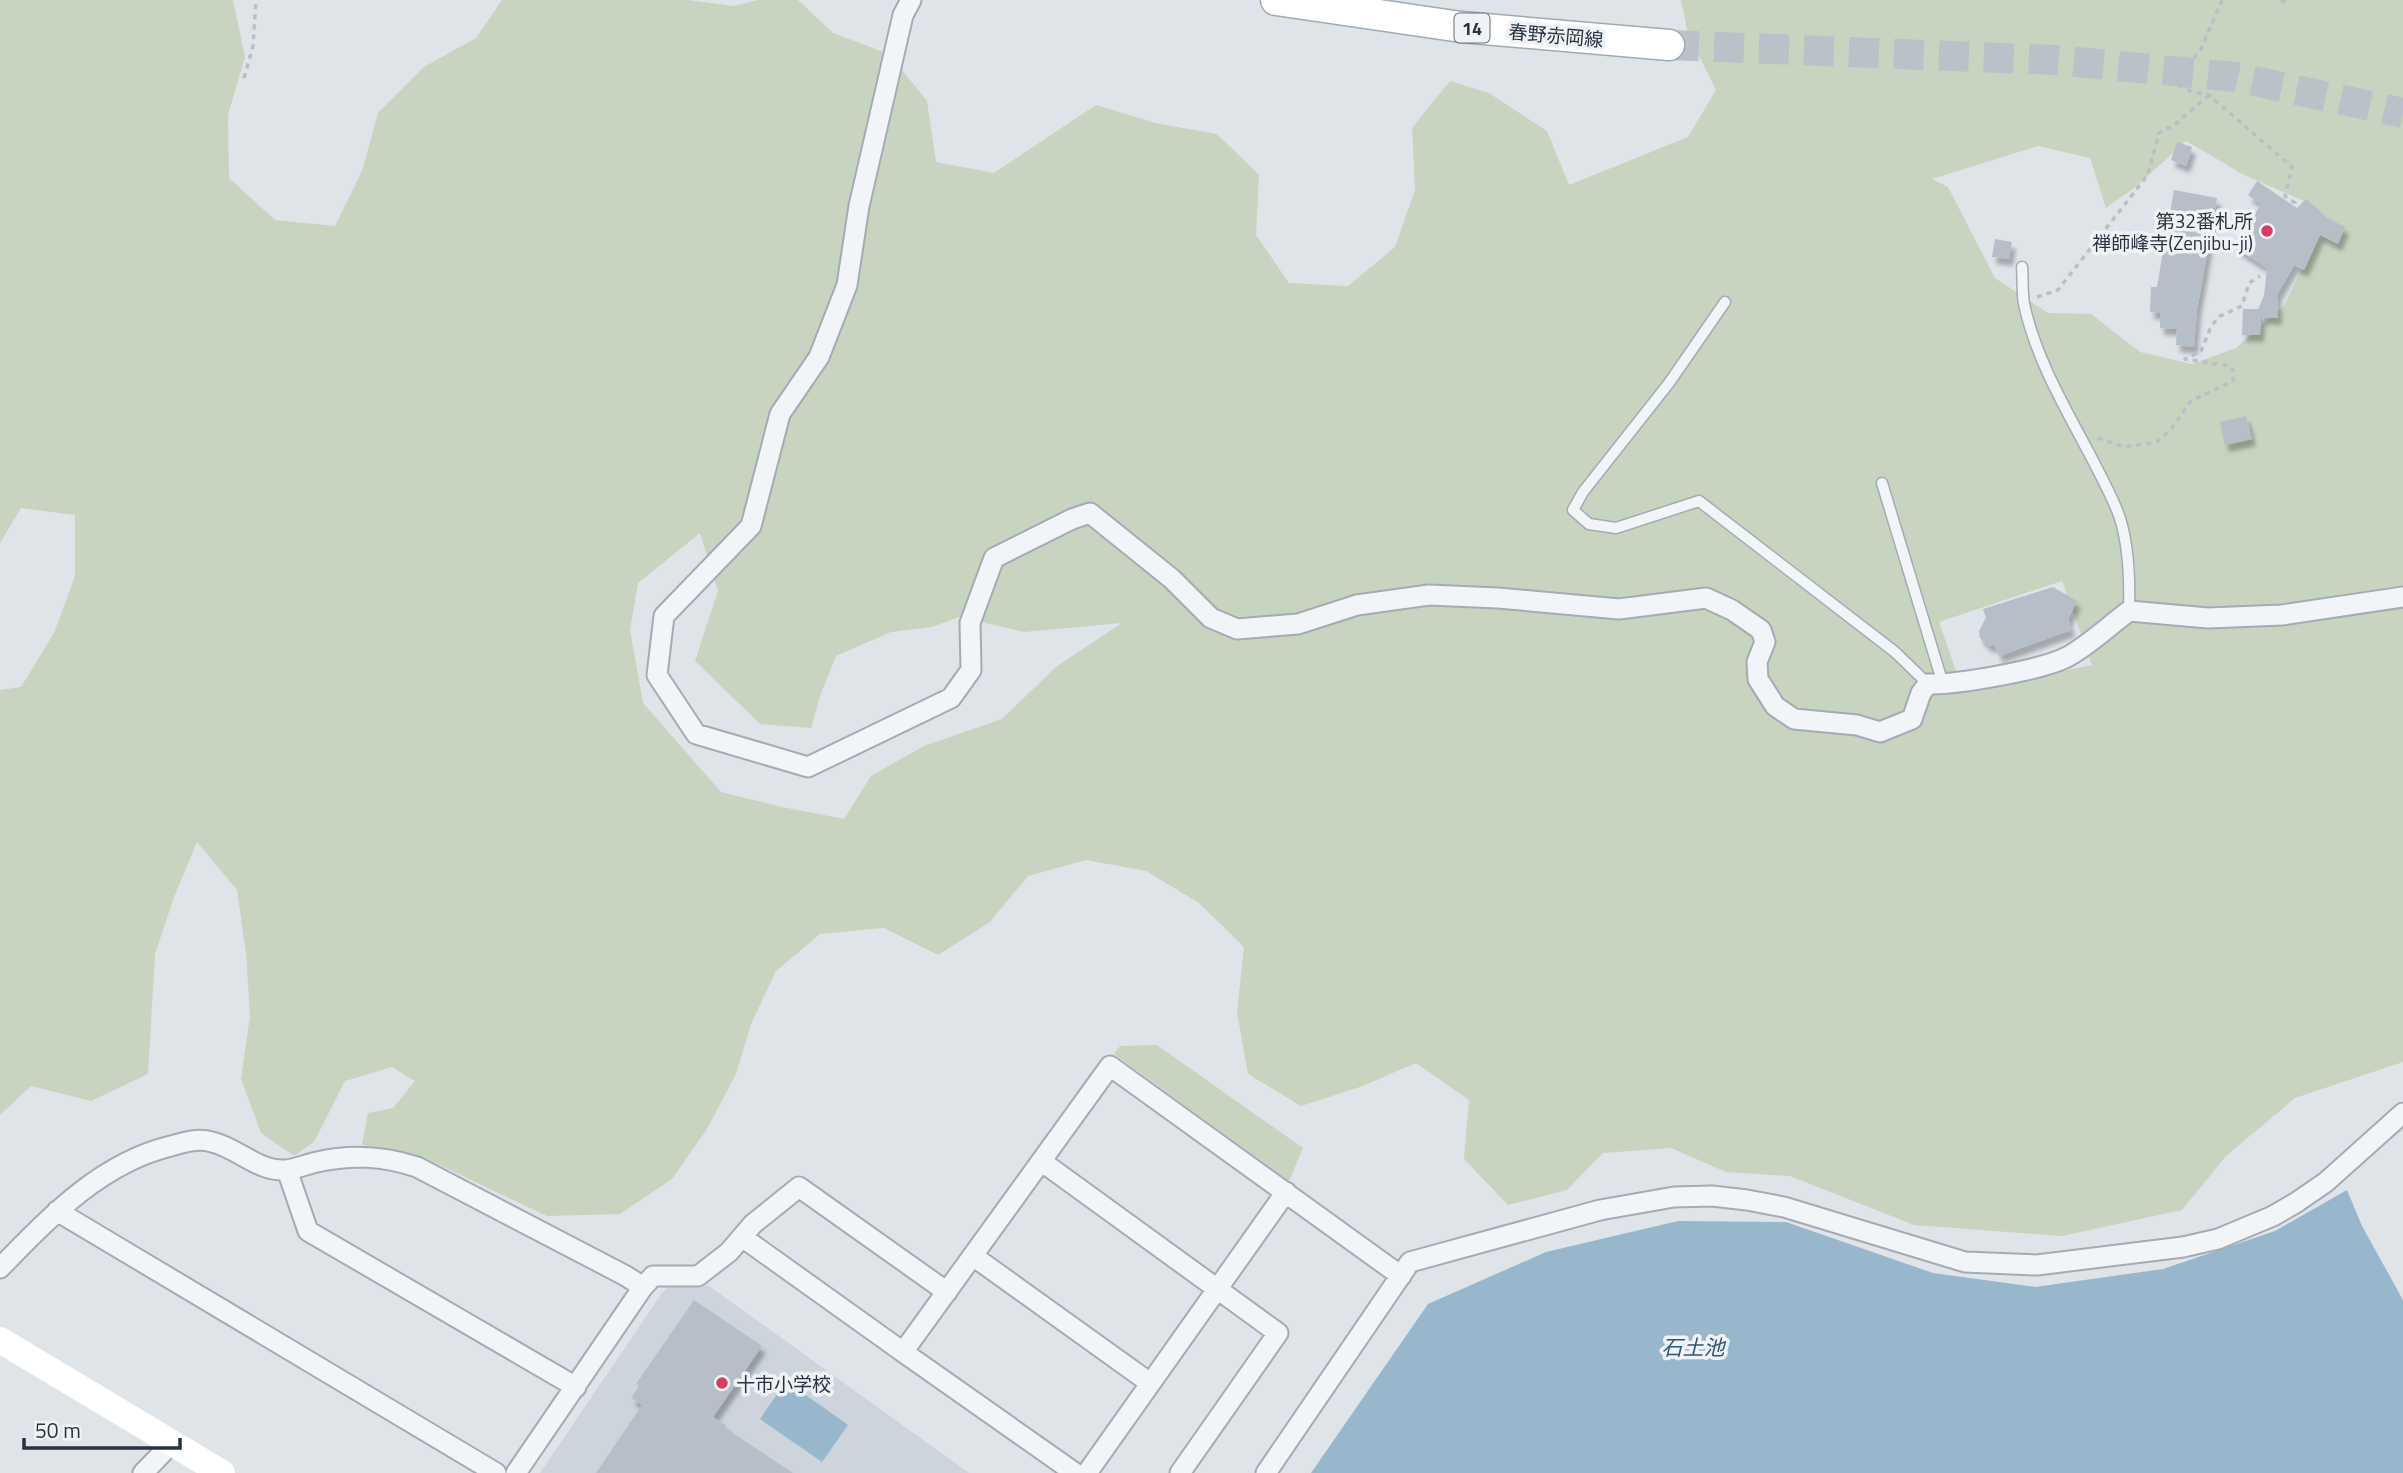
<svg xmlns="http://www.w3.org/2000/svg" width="2403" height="1473" font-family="'Titillium Web','Noto Sans JP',sans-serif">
  <defs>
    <filter id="shadow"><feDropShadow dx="4" dy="7" stdDeviation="2" flood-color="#0004"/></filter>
  </defs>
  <rect width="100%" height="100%" fill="#dfe4e9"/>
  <path fill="#cdd4dc" d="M671 1285 709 1286 969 1473H540L662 1293Z"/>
  <path fill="#c7d4c0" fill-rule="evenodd" d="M0 0H233L245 57 228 115 229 178 275 220 335 226 362 171 378 113 424 67 476 38 502 0H688L733 6 758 0H798L833 33 889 54 927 101 936 162 994 173 1096 105 1155 123 1217 134 1259 175 1256 235 1289 283 1348 286 1395 247 1415 190 1412 128 1450 81 1489 93 1547 131 1569 185 1688 137 1716 90 1688 34 1681 0H2403V1062L2295 1098 2226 1156 2182 1210 2062 1236 1914 1225 1790 1176 1726 1172 1671 1148 1603 1153 1567 1190 1508 1205 1464 1159 1469 1100 1416 1063 1360 1087 1301 1106 1248 1074 1237 1012 1244 947 1199 903 1146 871 1086 860 1028 876 990 922 938 955 884 928 820 934 776 971 751 1024 736 1074 707 1129 672 1179 620 1214 547 1216 425 1158 362 1145 368 1113 393 1108 415 1081 392 1067 345 1081 314 1142 294 1156 261 1133 241 1079 250 1016 246 953 237 890 197 842 174 897 155 954 148 1074 91 1101 31 1086 0 1115V690L21 687 54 633 75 576V515L21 508 0 543ZM2186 141 2244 175 2313 205 2310 252 2284 306 2236 348 2192 364 2140 352 2091 314 2048 313 1995 278 1948 187 1932 179 2038 146 2090 158 2106 208 2138 185ZM700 533 718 591 695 661 760 724 811 728 821 693 836 656 891 632 932 627 959 617 1024 632 1122 623 1057 666 1002 719 924 746 871 776 844 819 782 807 721 792 643 703 630 630 638 583ZM2062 581 2092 665 1963 691 1939 622Z
    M1157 1045 1303 1148 1289 1181 1114 1054 1120 1046Z"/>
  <path fill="#98b6cc" d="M2347 1190 2362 1226 2403 1300V1473H1311L1428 1304 1546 1252 1678 1221 1786 1222 1933 1273 2035 1287 2163 1269 2275 1231Z
    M786 1381 848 1425 822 1462 760 1419Z"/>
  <path fill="#b6bec7" filter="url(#shadow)" d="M2177 142 2192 147 2186 166 2171 160Z
    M2257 181 2297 208 2306 199 2327 218 2345 227 2338 244 2320 235 2304 270 2294 265 2277 295 2278 318 2265 317 2262 322 2263 317H2261L2260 335H2242L2243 309H2258L2264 296 2267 268 2234 247 2261 204 2248 195Z
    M2174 190 2217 198 2197 310 2194 347 2176 345 2177 329 2160 328V313L2150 312 2151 287H2157L2164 245 2156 243 2160 223 2168 225Z
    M1995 239 2012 242 2009 259 1992 257Z
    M2246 416 2252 439 2225 445 2220 422Z
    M2053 587 2077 601 2068 619 2071 630 1999 656 1995 646 1988 645 1980 638 1979 631 1986 618 1983 609Z
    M694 1300 762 1346 713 1417 727 1426 725 1428 793 1473H596L642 1405 631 1398 639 1386 636 1384Z"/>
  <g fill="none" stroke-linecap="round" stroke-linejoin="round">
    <path stroke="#bac1c8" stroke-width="30" stroke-dasharray="30 15" stroke-linecap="butt" d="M1669 45 2055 60 2236 77 2403 113"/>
    <defs>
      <path id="lane" d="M2022 267C2023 279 2022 293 2024 304 2040 378 2088 442 2117 510 2129 540 2130 579 2129 611
        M1725 302 1669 383 1583 492 1573 510 1589 524 1616 528 1699 501 1895 652 1928 684
        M1882 483 1943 684"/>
      <path id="street" d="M911 0 903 15 859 206 847 285 819 357 780 414 751 526 664 616 657 675 696 734 808 767 951 698 971 670 970 623 994 558 1072 519 1090 513 1172 579 1211 618 1237 629 1298 624 1357 605 1429 595 1498 598 1619 609 1706 598 1732 610 1761 630 1765 642 1757 662 1758 679 1775 706 1794 719 1857 725 1880 732 1912 719 1921 693 1928 684C1956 685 2042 670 2067 657 2088 646 2110 625 2129 611L2208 618 2282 615 2403 597
        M1041 1161 1278 1333 1180 1473
        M287 1170 308 1231 576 1387
        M57 1211 496 1473
        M742 1237 903 1352
        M973 1256 1150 1383
        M0 1268C49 1218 100 1163 171 1146 185 1142 198 1138 212 1142 238 1148 258 1172 286 1170 296 1169 307 1164 317 1162 352 1154 383 1156 417 1167L626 1276 643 1287 516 1473
        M643 1287 653 1276H698L729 1252 753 1224 799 1187 947 1292
        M143 1473 173 1442
        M1075 1473 903 1352 1110 1066 1401 1276
        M1087 1473 1286 1192
        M1266 1473 1410 1262 1600 1210 1674 1197 1712 1196 1747 1200 1784 1207 1965 1262 2037 1265 2183 1247 2218 1239 2273 1216 2297 1202 2326 1182 2403 1113"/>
      <path id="primary" d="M1276 0 1461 27 1669 45"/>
    </defs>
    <use href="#lane" stroke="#a4abb4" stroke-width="13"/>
    <use href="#street" stroke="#a4abb4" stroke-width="23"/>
    <use href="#primary" stroke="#9eaab6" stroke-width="33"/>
    <path stroke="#b9bfc4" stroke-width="3.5" stroke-dasharray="5 5" stroke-linecap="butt" d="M2222 0 2201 49 2175 83 2192 92 2209 95 2292 167 2285 196 2295 203 2293 217
      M2281 0 2288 2 2289 0
      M244 78 253 46 256 0
      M2037 297 2058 290 2143 181 2148 174 2159 133 2164 129 2172 127 2209 95
      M2098 438 2124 447 2157 442 2172 428 2191 401 2233 381 2234 372 2230 366 2185 359 2201 351 2210 329 2218 317 2242 306 2249 283 2260 276"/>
    <use href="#lane" stroke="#f2f5f7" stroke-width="10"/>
    <use href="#street" stroke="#f2f5f7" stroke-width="19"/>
    <path stroke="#fff" stroke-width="26" d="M0 1340 222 1473"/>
    <use href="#primary" stroke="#fff" stroke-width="30"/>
  </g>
  <g fill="#d63d62" stroke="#eff3f7" stroke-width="2.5">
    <circle cx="2267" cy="231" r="7"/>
    <circle cx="722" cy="1383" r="7"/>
  </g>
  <g text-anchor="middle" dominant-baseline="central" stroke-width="7" stroke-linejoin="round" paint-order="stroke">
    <rect fill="#eff3f7" stroke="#636d78" stroke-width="2" x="1454.5" y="13.5" width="35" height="29" rx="5"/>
    <g font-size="18" font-weight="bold" fill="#273342">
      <text x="1472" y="28">14</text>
    </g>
    <g font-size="19" fill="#273342" stroke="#eff3f7">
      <text transform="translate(1556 35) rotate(5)">春野赤岡線</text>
    </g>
    <g font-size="19" fill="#273342" stroke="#eff3f7" text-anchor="end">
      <text x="2253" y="220">第32番札所<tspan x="2253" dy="22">禅師峰寺(Zenjibu-ji)</tspan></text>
      <text x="736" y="1383" text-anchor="start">十市小学校</text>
    </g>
    <g font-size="21" font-style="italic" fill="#2f5678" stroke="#eff3f7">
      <text x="1693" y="1347">石土池</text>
    </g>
  </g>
  <path d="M24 1438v10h156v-10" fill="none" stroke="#273342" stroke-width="3.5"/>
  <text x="35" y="1438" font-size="21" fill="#273342" stroke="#eff3f7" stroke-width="5" paint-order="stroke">50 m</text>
</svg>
